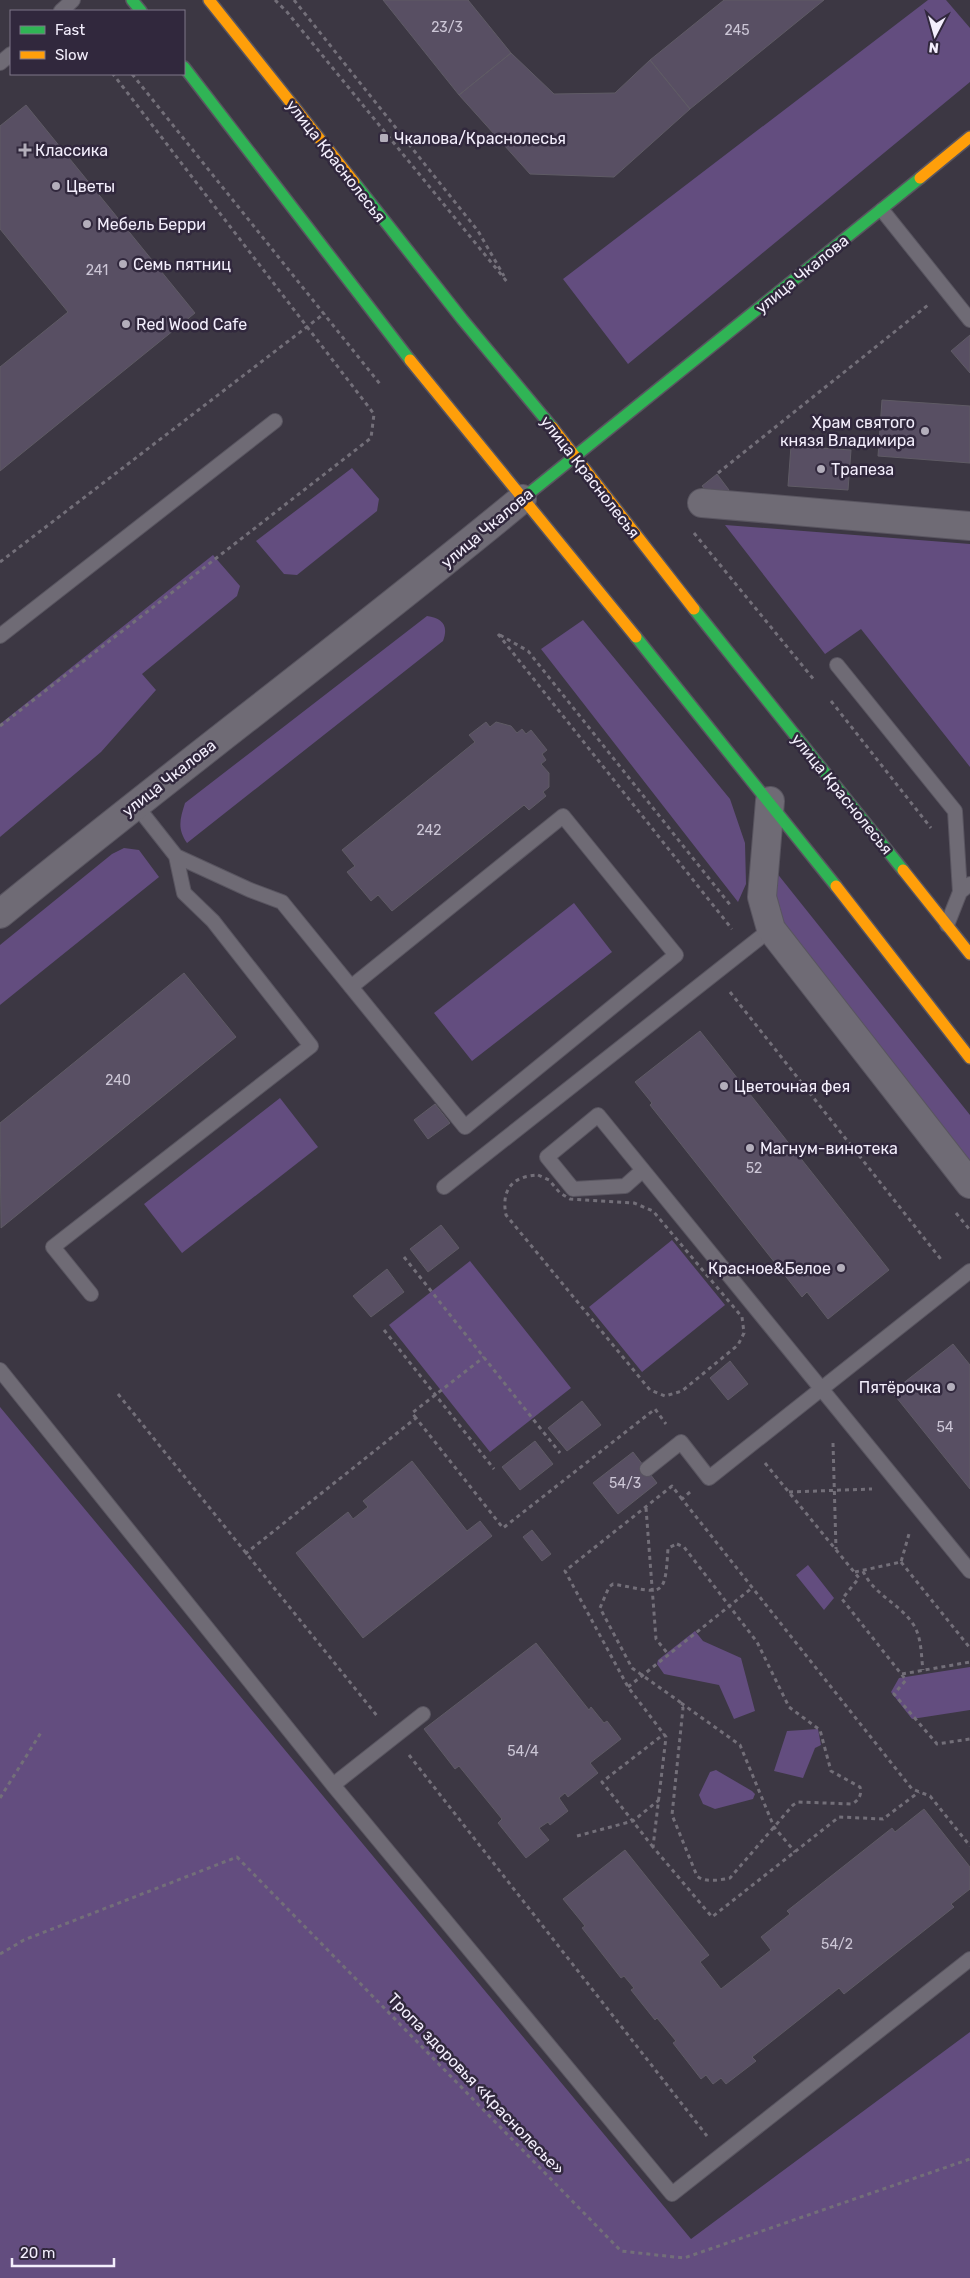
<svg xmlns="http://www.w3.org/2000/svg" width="970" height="2278" font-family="Rubik,sans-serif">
  <rect width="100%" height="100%" fill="#3c3743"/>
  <path fill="#634d7f" d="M928 0H946L970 28V82L628 364 563 279Z
    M352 468 379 499 377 511 297 575 284 574 256 541Z
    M725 525 970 544V767L861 629 825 654Z
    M213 555 240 586 237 596 142 674 156 690 101 752 0 837V724Z
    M427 616C442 618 449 625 443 641L187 843C177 829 180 819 185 803Z
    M583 620 730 799 745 843 746 884 738 902 541 649Z
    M124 848 139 850 159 877 0 1005V945L112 854Z
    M776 872 970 1115V1163L784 932 773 901Z
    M574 903 612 952 472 1061 434 1013Z
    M280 1098 318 1147 182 1253 144 1204Z
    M672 1240 725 1305 642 1372 589 1307Z
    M470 1261 571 1388 490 1452 389 1325Z
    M0 1407 691 2239 970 2032V2278H0Z
    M808 1565 834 1598 824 1610 796 1575Z
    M695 1631 703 1641 741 1658 755 1711 734 1719 719 1685 664 1674 657 1664 658 1660Z
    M970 1667V1710L912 1719 891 1692 899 1678Z
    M818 1729 821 1745 815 1748 803 1778 774 1771 787 1731Z
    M716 1770 752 1791 755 1794 753 1799 715 1809 703 1804 699 1795 710 1772Z"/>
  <path fill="#584f63" stroke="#5f5b65" d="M383 0H468L511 53 459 95Z
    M724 0H824L690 109 650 60Z
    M511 53 554 94 615 93 650 60 690 109 614 177 530 174 459 95Z
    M26 105 195 313 0 471V367L68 312 0 229V126Z
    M970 335V373L951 351Z
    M882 400 970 406V463L878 456Z
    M791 446 851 450 848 490 788 486Z
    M717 474 729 490 715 502 702 486Z
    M486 722 490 727 496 722 511 726 517 733 522 729 526 734 531 730 547 750 542 754 546 760 541 764 549 773V787L543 792 546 796 529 810 524 805 392 911 378 895 371 901 347 872 355 866 342 850 475 742 469 735Z
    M184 973 236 1037 1 1228 0 1123Z
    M700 1031 889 1270 828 1319 807 1292 802 1297 650 1105 652 1103 635 1082Z
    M435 1104 450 1123 428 1139 414 1120Z
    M441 1225 459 1248 428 1272 410 1249Z
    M387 1269 404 1292 371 1317 353 1296Z
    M953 1344 970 1365V1489L892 1392Z
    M730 1361 748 1384 728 1400 710 1378Z
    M582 1401 601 1425 567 1451 548 1428Z
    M535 1441 553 1464 520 1490 502 1467Z
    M633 1452 657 1483 618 1514 593 1483Z
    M412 1461 467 1531 480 1521 492 1536 363 1638 296 1553 348 1512 353 1519 368 1507 363 1501Z
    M532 1530 551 1554 542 1561 523 1537Z
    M536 1643 589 1710 591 1707 604 1723 607 1721 621 1739 590 1763 598 1773 568 1797 565 1793 559 1798 568 1811 550 1825 548 1822 539 1828 549 1840 526 1858 498 1823 502 1819 459 1766 455 1769 424 1729Z
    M924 1809 970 1867V1889L951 1904 954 1907 844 1994 839 1988 752 2057 756 2061 726 2084 721 2078 713 2084 706 2075 701 2079 673 2043 676 2041 657 2018 655 2020 631 1990 634 1988 624 1976 621 1978 582 1928 585 1926 563 1899 625 1850 709 1955 700 1962 721 1989 771 1950 761 1937 790 1914 787 1911 892 1828 895 1832Z"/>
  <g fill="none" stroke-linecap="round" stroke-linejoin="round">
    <defs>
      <path id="lane" d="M61 11 73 0
        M0 63 11 54
        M882 210 970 320
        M0 636 275 421
        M837 665 955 811 960 892
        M135 804 176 856 250 890 282 902 465 1127 676 955 563 816 351 987
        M947 925 960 892 970 884
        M643 1170 625 1186 573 1189 547 1157 598 1115 970 1571
        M444 1187 771 929
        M91 1294 53 1247 311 1046 213 921 184 893 176 856
        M0 1370 333 1785 672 2194 970 1959
        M647 1469 681 1442 709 1478 970 1271
        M333 1785 423 1714"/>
      <path id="street" d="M702 503 970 526
        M770 801 762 897 771 929 970 1184
        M0 914C172 773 350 641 522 499"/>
      <path id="fast" d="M132 0 141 11
        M184 67 410 360
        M354 182 462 319 552 427
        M522 499 920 178
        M694 609 903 870
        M636 637 836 886"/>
      <path id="slow" d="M209 0 354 182
        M920 178 970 137
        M410 360 636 637
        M552 427 694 609
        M903 870 970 954
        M836 886 970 1058"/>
    </defs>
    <use href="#lane" stroke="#595560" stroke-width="16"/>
    <use href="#street" stroke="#595560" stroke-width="30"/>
    <use href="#fast" stroke="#595560" stroke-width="14"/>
    <use href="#slow" stroke="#595560" stroke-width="14"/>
    <path stroke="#736f79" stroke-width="3" stroke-dasharray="4 4" stroke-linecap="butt" d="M275 0 287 12 508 283
      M294 0 478 231 504 276
      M132 74 380 384
      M718 473 928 305
      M694 533 815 681
      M0 562 325 313
      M498 634 732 929
      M500 635 528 651 731 906
      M831 701 931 828
      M0 726 371 438 374 414 113 74
      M730 992 943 1262
      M538 1175 549 1180 560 1193 570 1199 634 1203 653 1211 742 1317 744 1333 738 1345 682 1391 665 1396 650 1390 506 1215C501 1190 512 1176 538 1175Z
      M956 1213 970 1230
      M404 1257 560 1453
      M384 1330 494 1469
      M118 1394 378 1717
      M416 1418 412 1413 484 1357
      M833 1443 836 1549
      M765 1463 859 1578 842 1599 906 1680 894 1694 937 1744 970 1739
      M690 1492 682 1499 912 1789 930 1796 970 1846
      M789 1492 872 1489
      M682 1499 672 1486 565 1571 628 1687 666 1737 653 1847 712 1917 839 1817 883 1819 919 1792
      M646 1508 656 1639 668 1654
      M677 1544 684 1547 757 1642 789 1707 820 1730 831 1771 860 1787C862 1795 859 1800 852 1804L798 1802 793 1805 730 1878C720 1880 705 1883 697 1876L672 1815 683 1708 680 1702 632 1668 600 1608 609 1587 613 1584C662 1592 665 1602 668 1548Z
      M245 1554 416 1418 503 1528 655 1409 666 1424
      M901 1562 970 1648
      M863 1571C874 1595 899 1603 913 1624 922 1637 921 1656 923 1670
      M855 1572 901 1562 909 1534
      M902 1674 970 1662
      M628 1687 752 1588
      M681 1703 740 1745 774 1827 795 1852
      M409 1755 707 2136
      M0 1798 42 1731
      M577 1836 633 1821 659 1800
      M653 1847 602 1782 664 1734
      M0 1954 24 1940 237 1857 621 2251 684 2258 970 2159"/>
    <use href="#lane" stroke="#6f6b75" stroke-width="14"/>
    <use href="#street" stroke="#6f6b75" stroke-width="28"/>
    <use href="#fast" stroke="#30b455" stroke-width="11"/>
    <use href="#slow" stroke="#ff9f0a" stroke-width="11"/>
  </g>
  <g fill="#b3aebb" stroke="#31283d" stroke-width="2">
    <rect x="379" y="133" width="10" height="10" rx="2.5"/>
    <path d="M22.5 142.5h5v5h5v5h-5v5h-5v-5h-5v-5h5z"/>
    <circle cx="56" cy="186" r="5"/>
    <circle cx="87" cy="224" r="5"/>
    <circle cx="123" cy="264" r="5"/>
    <circle cx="126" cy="324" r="5"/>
    <circle cx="925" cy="431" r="5"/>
    <circle cx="821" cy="469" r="5"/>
    <circle cx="724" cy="1086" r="5"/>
    <circle cx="750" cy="1148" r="5"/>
    <circle cx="841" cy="1268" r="5"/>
    <circle cx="951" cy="1387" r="5"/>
  </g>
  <g text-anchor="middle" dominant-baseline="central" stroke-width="5" stroke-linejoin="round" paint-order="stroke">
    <g font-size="14" fill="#ccc6d6">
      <text x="447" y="27">23/3</text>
      <text x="737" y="30">245</text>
      <text x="97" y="270">241</text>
      <text x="429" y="830">242</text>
      <text x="118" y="1080">240</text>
      <text x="754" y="1168">52</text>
      <text x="945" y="1427">54</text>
      <text x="625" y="1483">54/3</text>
      <text x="523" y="1751">54/4</text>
      <text x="837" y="1944">54/2</text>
    </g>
    <g font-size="16" fill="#f3eefc" stroke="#31283d" text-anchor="start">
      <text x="394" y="138">Чкалова/Краснолесья</text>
      <text x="35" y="150">Классика</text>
      <text x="66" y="186">Цветы</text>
      <text x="97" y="224">Мебель Берри</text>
      <text x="133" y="264">Семь пятниц</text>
      <text x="136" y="324">Red Wood Cafe</text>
      <text x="915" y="422" text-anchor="end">Храм святого<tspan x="915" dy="18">князя Владимира</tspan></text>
      <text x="831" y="469">Трапеза</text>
      <text x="734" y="1086">Цветочная фея</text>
      <text x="760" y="1148">Магнум-винотека</text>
      <text x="831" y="1268" text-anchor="end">Красное&amp;Белое</text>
      <text x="941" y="1387" text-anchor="end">Пятёрочка</text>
    </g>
    <g font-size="16" fill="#f3eefc" stroke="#31283d">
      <text transform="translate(336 161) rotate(52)">улица Краснолесья</text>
      <text transform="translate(802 274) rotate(-39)">улица Чкалова</text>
      <text transform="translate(590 477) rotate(52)">улица Краснолесья</text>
      <text transform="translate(487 528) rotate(-40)">улица Чкалова</text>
      <text transform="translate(169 778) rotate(-38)">улица Чкалова</text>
      <text transform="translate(842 794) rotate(51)">улица Краснолесья</text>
      <text transform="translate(476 2084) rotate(46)">Тропа здоровья «Краснолесье»</text>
    </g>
  </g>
  <rect x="10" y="10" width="175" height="65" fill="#31283d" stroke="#7f7789"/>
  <rect x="20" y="26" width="25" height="8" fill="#30b455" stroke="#7f7789"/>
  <text x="55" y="35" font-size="15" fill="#f3eefc">Fast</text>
  <rect x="20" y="51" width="25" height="8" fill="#ff9f0a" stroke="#7f7789"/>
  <text x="55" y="60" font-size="15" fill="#f3eefc">Slow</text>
  <g transform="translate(935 35) rotate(186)" stroke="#31283d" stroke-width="4" paint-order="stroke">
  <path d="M0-4L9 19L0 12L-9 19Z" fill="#f3eefc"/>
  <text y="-8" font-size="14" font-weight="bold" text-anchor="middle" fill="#f3eefc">N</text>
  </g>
  <path d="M12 2258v8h102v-8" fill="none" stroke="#f3eefc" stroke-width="2.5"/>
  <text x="20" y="2258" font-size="15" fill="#f3eefc" stroke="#31283d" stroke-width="4" paint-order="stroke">20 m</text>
</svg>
